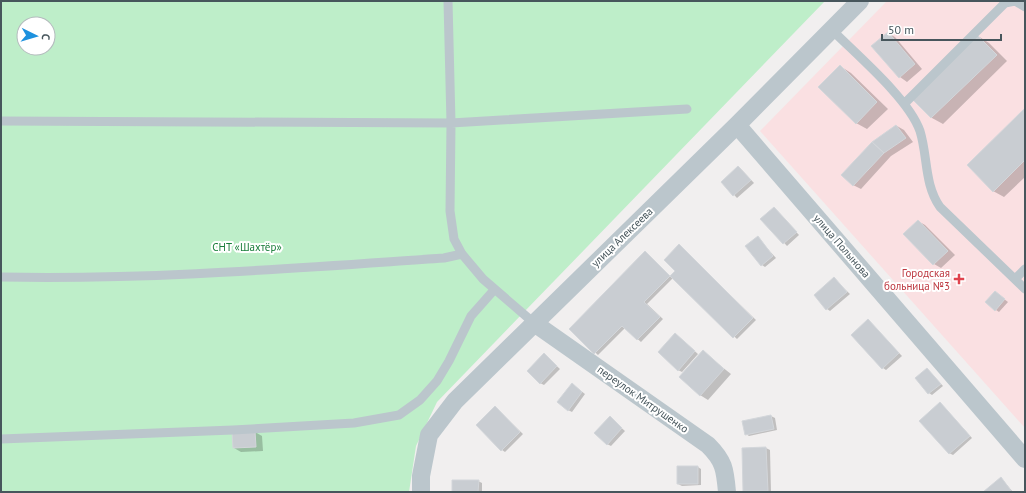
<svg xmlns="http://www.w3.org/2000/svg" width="1026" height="493" font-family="'PT Sans',sans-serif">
  <rect width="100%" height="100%" fill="#f1efef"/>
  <path fill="#fae0e2" d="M887 1H1025V428L760 131Z"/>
  <path fill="#beeec9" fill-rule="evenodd" d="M1 1H825L437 402 416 446 409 492H1ZM24 24H48V48H24Z"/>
  <path fill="#0003" d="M888 33 895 37 922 69 907 82 900 77Z
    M978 36 989 43 1007 61 943 124 932 118 914 99Z
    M840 66 851 73 888 109 867 129 856 123Z
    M1025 110V177L1004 197 993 191Z
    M897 126 904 130 913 142 891 156 861 189 853 185Z
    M739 167 754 183 737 198 722 182Z
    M774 208 799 235 787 246 762 219Z
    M918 221 925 225 955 255 941 268 934 264Z
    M758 238 776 258 765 267 762 265Z
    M682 248 756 320 737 339 673 278 647 304 663 319 641 342 625 328 598 355 570 329 648 254 670 276 676 271Z
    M834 279 850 294 830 311 827 309Z
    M995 292 1008 302 999 312 996 310Z
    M868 321 902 356 886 370 883 368Z
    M675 334 698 354 682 372 678 370Z
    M703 352 731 374 708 400 700 395Z
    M545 355 560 369 544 385 540 383Z
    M927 369 943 386 932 395 929 393Z
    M576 387 585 394 572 412 568 410Z
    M940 403 972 438 953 455 949 453Z
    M495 407 523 434 505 452 502 450Z
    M771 416 775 418 777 430 749 436 746 434Z
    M610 418 625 431 611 446 607 444Z
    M255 432 262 436 263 451 241 452 234 448Z
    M743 448H766L770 450 771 492 744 491Z
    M698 467 701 469V485L682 486 678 484Z
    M1001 478 1013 492H984Z
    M478 481 482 483V492H453Z"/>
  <path fill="#c9cdd2" stroke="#d3d6da" d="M888 32 915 64 899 78 871 46Z
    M977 35 997 55 931 118 912 99Z
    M840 65 877 102 856 124 818 87Z
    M1025 108V160L993 192 967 165Z
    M896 125 906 138 884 153 872 142Z
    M872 142 884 153 853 186 841 175Z
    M738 166 751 180 733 196 721 182Z
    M774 207 797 232 783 244 760 219Z
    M918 220 948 251 933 265 903 234Z
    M758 236 773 256 761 266 745 246Z
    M679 244 753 318 733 338 670 276 675 271 664 260Z
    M645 251 670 276 644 302 660 317 637 340 622 326 594 354 569 329Z
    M834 277 847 292 826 310 814 295Z
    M995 291 1005 299 995 311 985 302Z
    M868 319 899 353 882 369 851 335Z
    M675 333 695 351 678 371 658 352Z
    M703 350 724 369 700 396 679 377Z
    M544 353 557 366 540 384 527 371Z
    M927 368 941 384 928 394 915 378Z
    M572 383 582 392 568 411 557 402Z
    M940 402 970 436 949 454 919 421Z
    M495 406 520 432 501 451 476 425Z
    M771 415 774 429 745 435 742 421Z
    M610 416 622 428 607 445 594 433Z
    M255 431 256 447 233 448 232 432Z
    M766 447 768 491H743L742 448Z
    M677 466H698V484H677Z
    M1001 477 1012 492H983Z
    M452 480H479L478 492H452Z"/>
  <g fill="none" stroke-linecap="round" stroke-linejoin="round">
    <path stroke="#bbc6cc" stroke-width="9" d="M448 1 451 123 450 211 454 239 462 254 483 279 534 323
      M1015 1 1025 7
      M832 30C857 55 909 99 920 131 928 157 924 184 940 207L1025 289
      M905 103 1005 3 1015 1
      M1 121 451 123 687 109
      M1 277C149 280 296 268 444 258L462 254
      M1015 279 1025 269
      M1 439 233 430 354 423 399 415 420 400 437 381 449 361 471 316 494 290"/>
    <path stroke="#bbc6cc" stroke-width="18" d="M737 125 1025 459
      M534 323 708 445C724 461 725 469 727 492
      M421 492V476L429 435 455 401 737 125 860 1"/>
  </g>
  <path fill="#e0444e" stroke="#fff" stroke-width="1.5" d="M957 273h4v4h4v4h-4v4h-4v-4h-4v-4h4z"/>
  <g text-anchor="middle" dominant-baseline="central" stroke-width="4" stroke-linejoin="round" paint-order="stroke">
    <g font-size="11" fill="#47565c" stroke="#fff">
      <text transform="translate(622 237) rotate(-44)">улица Алексеева</text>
      <text transform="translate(842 246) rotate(49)">улица Полынова</text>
      <text transform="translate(643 399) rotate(35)">переулок Митрушенко</text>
    </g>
    <g font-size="11" fill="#197d3a" stroke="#fff">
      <text x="247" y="247">СНТ «Шахтёр»</text>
    </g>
    <g font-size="11" fill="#be3a42" stroke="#fff" text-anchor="end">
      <text x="950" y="273">Городская<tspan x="950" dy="13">больница №3</tspan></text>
    </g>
  </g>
  <rect width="1026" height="493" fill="none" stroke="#47565c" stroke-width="4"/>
  <g transform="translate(36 36) rotate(95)"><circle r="19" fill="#ffffff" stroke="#b5bbbe"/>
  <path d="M0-3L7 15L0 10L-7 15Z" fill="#1d91de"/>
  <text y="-6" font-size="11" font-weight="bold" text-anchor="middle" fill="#47565c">С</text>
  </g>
  <path d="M882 34v6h119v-6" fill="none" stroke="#47565c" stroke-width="2"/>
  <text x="888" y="34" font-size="12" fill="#47565c" stroke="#ffffff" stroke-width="3" paint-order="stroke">50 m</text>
</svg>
